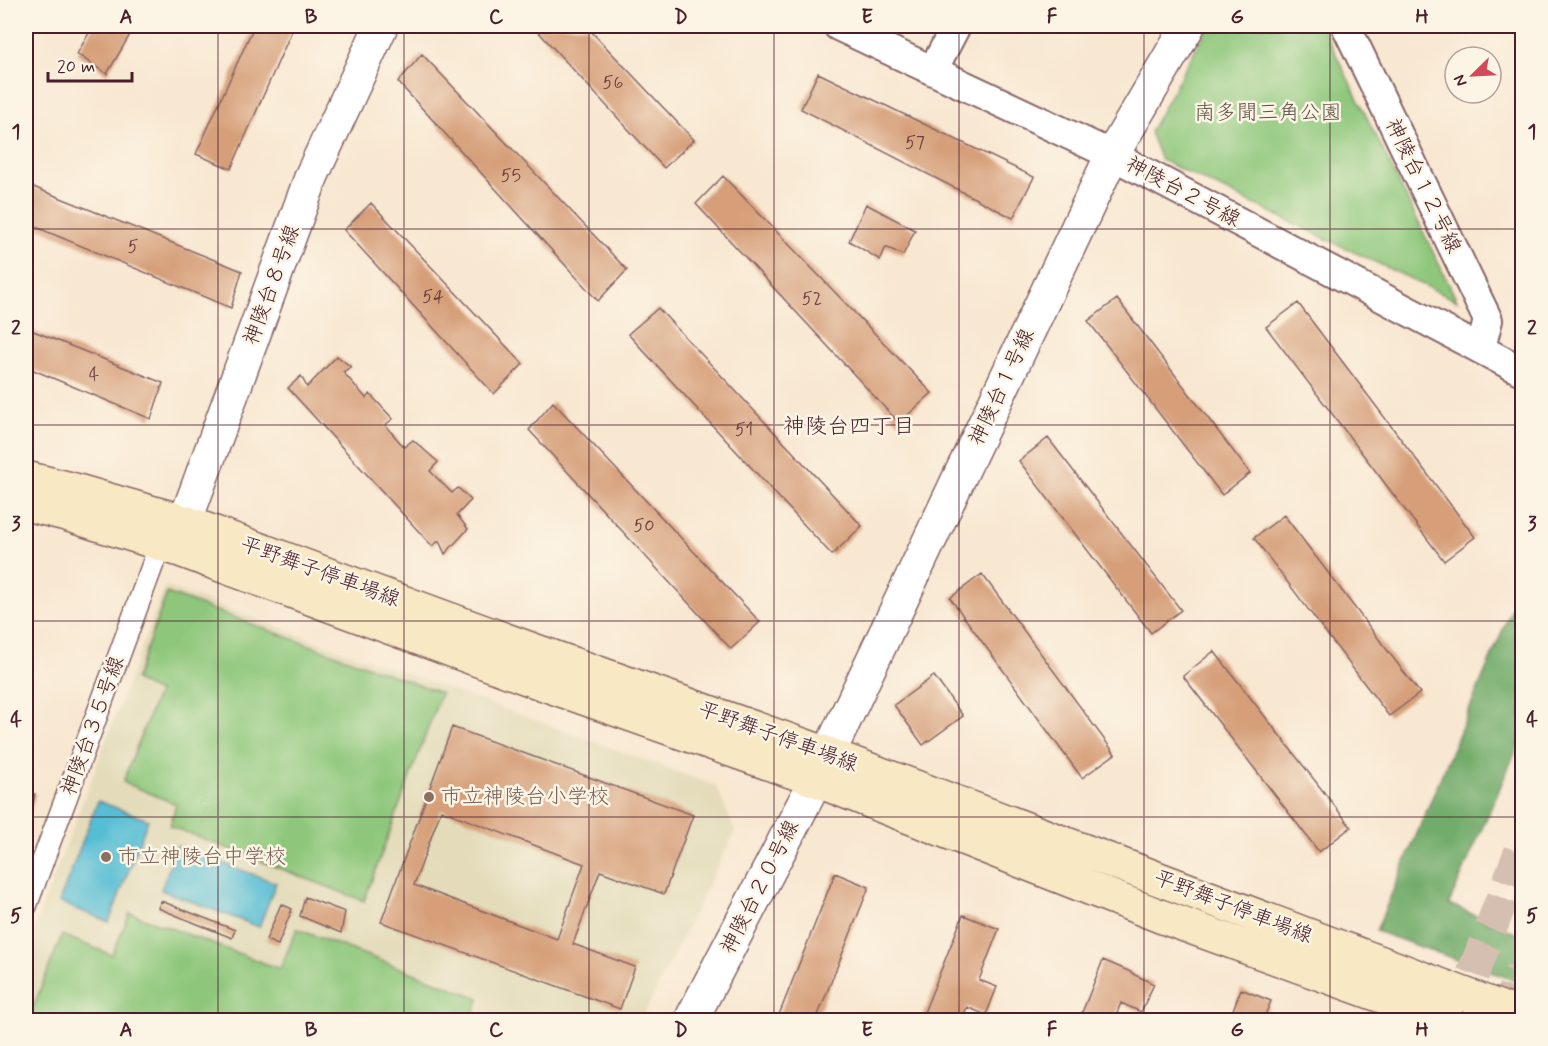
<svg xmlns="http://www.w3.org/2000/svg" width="1548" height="1046" font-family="Mynerve,'Klee One',sans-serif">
  <rect width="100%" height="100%" fill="#fcf5e5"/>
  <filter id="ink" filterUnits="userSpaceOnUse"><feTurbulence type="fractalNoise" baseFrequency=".0167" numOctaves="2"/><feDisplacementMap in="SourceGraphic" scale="12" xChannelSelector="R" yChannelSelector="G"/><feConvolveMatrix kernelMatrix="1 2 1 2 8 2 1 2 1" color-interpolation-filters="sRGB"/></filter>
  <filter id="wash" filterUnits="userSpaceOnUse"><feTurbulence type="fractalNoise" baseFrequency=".008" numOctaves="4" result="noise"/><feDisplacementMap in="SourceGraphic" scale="24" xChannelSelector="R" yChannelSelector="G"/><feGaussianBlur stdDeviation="1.35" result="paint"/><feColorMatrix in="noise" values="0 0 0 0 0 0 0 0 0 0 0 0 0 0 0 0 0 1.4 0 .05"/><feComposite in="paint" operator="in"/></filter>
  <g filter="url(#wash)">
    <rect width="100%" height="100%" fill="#f8e7d1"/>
    <path fill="#e3dbba" d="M165 586 716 786 735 831 641 1020H26V950Z"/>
    <path fill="#8ec77b" stroke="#6c7353" stroke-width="1.5" d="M1211 26H1322L1457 301 1161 160 1150 132 1205 32Z
      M167 593 441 693 364 901 170 826 176 804 123 782 158 692 135 680Z
      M130 913 280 969 297 929 479 998 472 1020H28L62 935 112 955Z"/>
    <path fill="#72ac6b" stroke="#5e664b" stroke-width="1.5" d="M1522 584V737L1449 904 1522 936V983L1376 931Z"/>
    <path fill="#56bed4" stroke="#506e80" stroke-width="1.5" d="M98 801 148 820 109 922 59 902Z
      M177 846 276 883 259 927 161 890Z"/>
    <g id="blocks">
      <path fill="#d69f79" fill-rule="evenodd" d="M93 26H135L107 74 77 54Z
        M254 26H294L231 169 196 154Z
        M533 26H586L694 140 664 168Z
        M422 54 627 270 598 301 398 82Z
        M818 73 1034 177 1013 218 801 109Z
        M723 176 932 393 899 423 696 204Z
        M26 184 242 271 231 308 26 223Z
        M371 203 523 364 494 394 344 230Z
        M866 204 915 230 903 255 886 247 880 260 849 241Z
        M1117 299 1250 473 1222 495 1088 321Z
        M1298 303 1475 537 1444 561 1266 327Z
        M658 308 862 526 832 555 628 334Z
        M26 328 163 383 151 419 26 367Z
        M337 356 351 367 343 372 366 398 370 394 393 419 385 425 404 447 413 440 438 462 430 471 452 493 458 488 471 500 457 515 468 529 445 554 439 541 432 546 288 388 301 376 307 387Z
        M553 402 760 622 731 649 529 430Z
        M1048 438 1181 610 1151 633 1019 461Z
        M1284 515 1420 693 1389 716 1254 538Z
        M982 574 1115 754 1082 778 950 598Z
        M1214 651 1351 827 1319 852 1183 676Z
        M934 676 963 716 923 745 894 705Z
        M452 727 693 815 664 894 600 871 573 944 635 967 620 1009 381 922ZM441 810 584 864 557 939 414 885Z
        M29 793 35 794 26 830V794L28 795Z
        M835 873 869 887 816 1020H777Z
        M305 897 345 912 341 933 300 916Z
        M161 901 235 930 232 938 158 908Z
        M281 904 292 909 278 945 266 940Z
        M963 915 999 929 979 980 997 987 986 1015 967 1007 962 1020H921Z
        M1103 960 1133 973V974L1154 984 1141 1012 1121 1003 1115 1018 1120 1020H1079Z
        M1241 989 1271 1001 1263 1020H1229Z"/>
    </g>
  </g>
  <g filter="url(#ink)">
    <use href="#blocks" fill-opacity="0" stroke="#876565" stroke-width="1.5"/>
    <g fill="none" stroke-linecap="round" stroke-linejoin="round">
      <path stroke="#d5bfb0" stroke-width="33" stroke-dasharray="33 16" stroke-linecap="butt" d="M1455 1020 1522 848
        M1503 1020 1522 970"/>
      <defs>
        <path id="pedestrian" d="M26 906 160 545"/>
        <path id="minor" d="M838 26 1112 155 1522 371
          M1346 26 1488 320 1481 348
          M933 70 956 26"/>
        <path id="tertiary" d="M180 549 185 522 312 175 381 26
          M691 1020 816 780 1112 155 1188 26"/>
        <path id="secondary" d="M26 478 71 489 185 522 533 650 828 754 1522 1016
          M26 504 66 514 180 550 527 678 816 780 1160 916 1448 1020"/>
      </defs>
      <use href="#pedestrian" stroke="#876565" stroke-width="24"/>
      <use href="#minor" stroke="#876565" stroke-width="32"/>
      <use href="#tertiary" stroke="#876565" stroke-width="36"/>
      <use href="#secondary" stroke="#876565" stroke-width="36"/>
      <use href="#pedestrian" stroke="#fff" stroke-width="21"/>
      <use href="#minor" stroke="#fff" stroke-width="28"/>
      <use href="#tertiary" stroke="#fff" stroke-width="33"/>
      <use href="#secondary" stroke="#f8e8c3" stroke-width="33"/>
    </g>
  </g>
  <path fill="none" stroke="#4a1f2b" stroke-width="1.5" stroke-opacity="0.55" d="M218 26V1020M404 26V1020M589 26V1020M774 26V1020M959 26V1020M1144 26V1020M1330 26V1020M26 229H1522M26 425H1522M26 621H1522M26 817H1522"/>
  <g fill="#8d6e63" stroke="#fcf5e5" stroke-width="2">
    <circle cx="429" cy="797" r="6"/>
    <circle cx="106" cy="857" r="6"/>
  </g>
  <g text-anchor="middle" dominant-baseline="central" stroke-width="5" stroke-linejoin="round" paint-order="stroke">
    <g font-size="18" fill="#6d3f3e">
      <text x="613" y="83">56</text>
      <text x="915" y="143">57</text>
      <text x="511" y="176">55</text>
      <text x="133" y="247">5</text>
      <text x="433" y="297">54</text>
      <text x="812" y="299">52</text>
      <text x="94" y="375">4</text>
      <text x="744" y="430">51</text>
      <text x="644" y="526">50</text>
    </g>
    <g font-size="21" fill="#5e5143" stroke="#fcf5e5">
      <text x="1268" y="113">南多聞三角公園</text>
    </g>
    <g font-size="21" fill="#4a1f2b" stroke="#fcf5e5">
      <text transform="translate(1423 186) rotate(64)">神陵台１２号線</text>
      <text transform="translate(1183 192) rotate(28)">神陵台２号線</text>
      <text transform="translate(272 285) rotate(-70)">神陵台８号線</text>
      <text transform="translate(1002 387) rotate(-65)">神陵台１号線</text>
      <text transform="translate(320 572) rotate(20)">平野舞子停車場線</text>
      <text transform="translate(93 726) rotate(-70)">神陵台３５号線</text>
      <text transform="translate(778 737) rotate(20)">平野舞子停車場線</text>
      <text transform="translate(760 887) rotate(-63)">神陵台２０号線</text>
      <text transform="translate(1233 907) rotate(21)">平野舞子停車場線</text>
    </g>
    <g font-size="21" fill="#785e54" stroke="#fcf5e5" text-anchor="start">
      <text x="441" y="797">市立神陵台小学校</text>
      <text x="118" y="857">市立神陵台中学校</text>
    </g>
    <g font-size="22" fill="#4a1f2b" stroke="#fcf5e5">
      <text x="849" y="427">神陵台四丁目</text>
    </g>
  </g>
  <rect width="1548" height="1046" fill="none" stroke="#fcf5e5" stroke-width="66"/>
  <g transform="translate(1473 75) rotate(246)"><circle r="28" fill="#fcf5e5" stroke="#b59f9b" stroke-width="1.5"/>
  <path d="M0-4.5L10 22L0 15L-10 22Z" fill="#d1495b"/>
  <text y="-9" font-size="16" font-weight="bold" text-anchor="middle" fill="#4a1f2b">N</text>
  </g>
  <path d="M48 72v9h84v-9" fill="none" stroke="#4a1f2b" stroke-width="3"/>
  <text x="57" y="72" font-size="18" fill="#4a1f2b" stroke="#fcf5e5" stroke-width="4.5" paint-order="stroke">20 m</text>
  <rect x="33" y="33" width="1482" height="980" fill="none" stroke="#4a1f2b" stroke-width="2"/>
  <g font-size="20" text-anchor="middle" font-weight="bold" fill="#4a1f2b">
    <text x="126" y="23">A</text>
    <text x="311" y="23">B</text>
    <text x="496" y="23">C</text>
    <text x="681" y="23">D</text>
    <text x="867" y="23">E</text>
    <text x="1052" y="23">F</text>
    <text x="1237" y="23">G</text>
    <text x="1422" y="23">H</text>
    <text x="16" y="138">1</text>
    <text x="1532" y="138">1</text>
    <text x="16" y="334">2</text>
    <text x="1532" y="334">2</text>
    <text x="16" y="530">3</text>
    <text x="1532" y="530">3</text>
    <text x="16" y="726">4</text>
    <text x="1532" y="726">4</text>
    <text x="16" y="922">5</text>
    <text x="1532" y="922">5</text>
    <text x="126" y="1036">A</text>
    <text x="311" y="1036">B</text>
    <text x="496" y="1036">C</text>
    <text x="681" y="1036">D</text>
    <text x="867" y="1036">E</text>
    <text x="1052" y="1036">F</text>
    <text x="1237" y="1036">G</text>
    <text x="1422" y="1036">H</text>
  </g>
</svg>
